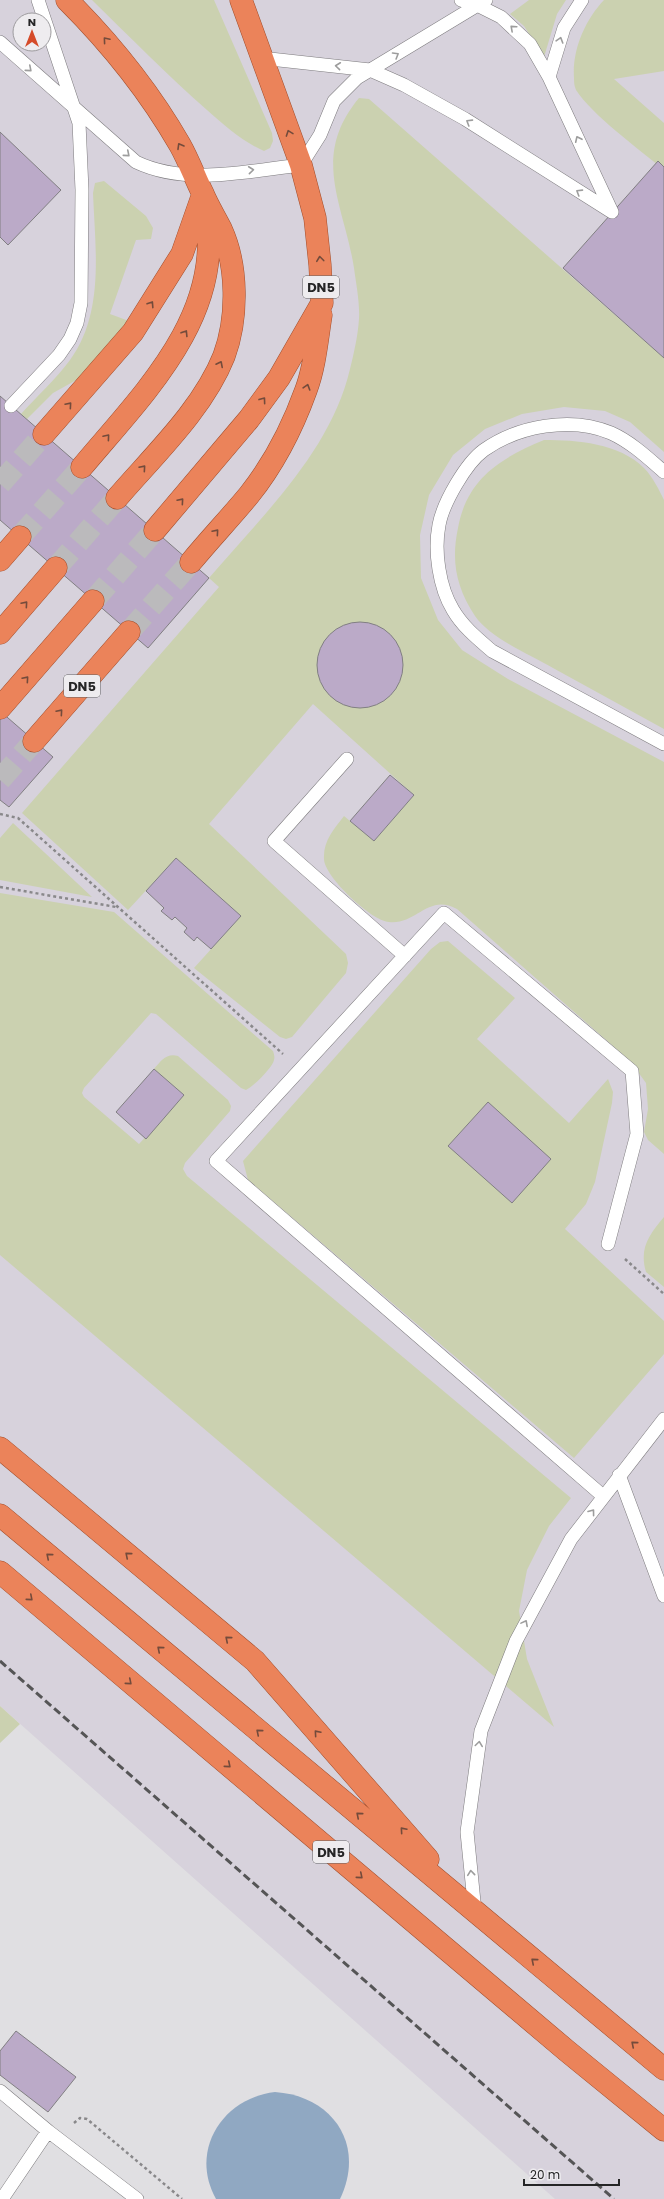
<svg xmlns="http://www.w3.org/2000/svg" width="664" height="2199" font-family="Poppins,sans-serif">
  <rect width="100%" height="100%" fill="#e0dfe2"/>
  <path fill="#d7d2dc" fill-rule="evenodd" d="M0 0H664V2199H555L0 1706ZM20 20H44V44H20Z"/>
  <path fill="#cbd1b0" d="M92 0H214L272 133 273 141 270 148 264 151C243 142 224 125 207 110 167 75 130 37 92 0Z
    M529 0H566L557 14 544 57 524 26 510 14Z
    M604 0H664V71L614 79 664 123V170C639 149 592 115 576 90 574 86 574 81 574 78 572 50 585 20 604 0Z
    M359 98 369 99 664 358V452L630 422 605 411 564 407 522 414 485 429 453 455 429 495 420 535 421 578 438 620 462 650 508 679 664 762V1154L648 1140 644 1132 648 1109 646 1083 630 1061 457 909C428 893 417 925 389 922 371 921 324 876 324 859 323 841 334 829 344 816L374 841 414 795 313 704 209 824 346 954 348 963 346 973 292 1037 286 1039 280 1037 194 968 241 916 176 858 128 910 22 813 219 587 209 578C262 516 331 451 350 369 354 353 358 335 359 319 360 303 356 283 354 268 344 204 310 157 359 98Z
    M104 181 146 216 153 228 151 239 136 240 110 314 129 321 80 378 53 393 27 419 21 414C37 396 56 379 70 360 105 312 95 248 93 193L95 183Z
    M544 440C577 440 619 443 644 468 653 477 659 490 664 500V729C627 709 590 688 553 668 530 655 490 638 475 616 456 587 451 561 458 528 467 478 501 458 544 440Z
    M13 823 92 897 0 880V838Z
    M0 893 114 912 273 1051C274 1054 275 1057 274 1060 273 1067 253 1087 246 1090L241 1088 156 1014 151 1013 84 1088 82 1093 84 1097 139 1144 184 1095 154 1069C161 1061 166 1053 178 1056L228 1100 231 1106 230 1111 185 1163 183 1169 187 1176 571 1498 549 1526 527 1570 519 1611 527 1659 554 1727 0 1255Z
    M448 941 515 998 477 1039 569 1123 608 1079 613 1092 612 1103 595 1182 586 1204 565 1229 664 1321V1354L574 1458 248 1180 243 1161 431 949 440 942Z
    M664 1217V1287L646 1272C639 1248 649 1235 664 1217Z
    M0 1706 20 1724 0 1743Z"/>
  <path fill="#90a8c2" d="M275 2092C333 2096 366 2145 340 2199H216C189 2151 222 2098 275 2092Z"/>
  <path fill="#bbaac8" stroke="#817f82" d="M0 132 61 190 8 245 0 237Z
    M658 161 664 167V358L563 268Z
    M0 396 209 578 148 648 0 520Z
    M317 665a43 43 0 1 1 86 0a43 43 0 1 1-86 0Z
    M0 711 53 757 9 807 0 800Z
    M390 775 414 795 374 841 350 821Z
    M176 858 241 916 211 949 197 937 194 941 184 932 187 928 175 917 172 920 161 911 164 908 146 891Z
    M154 1069 184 1095 146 1139 116 1112Z
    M488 1102 551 1159 512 1203 448 1146Z
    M16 2031 76 2077 48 2112 0 2075V2051Z"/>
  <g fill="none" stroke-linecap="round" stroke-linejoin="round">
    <path stroke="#bbbabc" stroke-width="22" stroke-dasharray="22 11" stroke-linecap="butt" d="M0 484 44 434
      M20 537 82 467
      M56 568 117 498
      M93 601 155 530
      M129 632 191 562
      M0 780 34 741"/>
    <defs>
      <path id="service" d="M461 0 479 6 501 17 530 44 549 77 612 212
        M0 42 136 162C186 186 247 171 301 165L320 135 334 101 357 78 486 0
        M261 58 370 70 404 85 465 119 612 212
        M549 77 564 28 582 0
        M11 406 59 355 70 339 77 323 81 303 82 190 79 123 38 0
        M664 472C648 458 631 442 611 433 571 416 518 426 484 450 466 463 443 503 439 525 434 551 439 587 453 610 463 627 478 639 492 651L664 744
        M347 759 274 841 405 956
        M619 1475 664 1596
        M603 1496 216 1161 444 913 632 1071 637 1134 608 1244
        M475 1912 467 1832 481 1731 516 1641 571 1539 664 1419
        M0 2091 48 2131
        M2 2199 48 2131 137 2199"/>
      <path id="trunk" d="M67 0C111 44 149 91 180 145 189 161 195 178 203 194 208 206 215 217 221 229 238 266 238 318 224 356 203 409 154 455 117 498
        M44 434 133 332 182 254 202 197
        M82 467C142 395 225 316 206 213
        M155 530 249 419 279 378 322 303 320 265 315 218 301 165 241 0
        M0 560 20 537
        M191 562C210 539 230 518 249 495 273 465 293 426 306 390 315 366 317 340 321 315
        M0 633 56 568
        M0 708 93 601
        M34 741 129 632
        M0 1448 255 1661 428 1859
        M0 1515 664 2069
        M0 1572 567 2051 664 2130"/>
    </defs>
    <use href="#service" stroke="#7d7b7e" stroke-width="14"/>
    <use href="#trunk" stroke="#a24e2c" stroke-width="23"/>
    <path stroke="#89888a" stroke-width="2.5" stroke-dasharray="3 3" stroke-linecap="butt" d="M0 814 18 818 283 1054
      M0 887 116 907
      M625 1259 664 1294
      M74 2123 80 2118 87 2119 182 2199"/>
    <use href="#service" stroke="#fff" stroke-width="13"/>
    <use href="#trunk" stroke="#eb835a" stroke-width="22"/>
    <path stroke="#555556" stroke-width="3" stroke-dasharray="8 4" stroke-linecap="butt" d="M0 1661 614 2199"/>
  </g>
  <defs><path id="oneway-chevron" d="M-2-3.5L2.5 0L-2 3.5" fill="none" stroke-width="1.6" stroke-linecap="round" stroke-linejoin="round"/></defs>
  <g stroke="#9d9d9d">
    <use href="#oneway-chevron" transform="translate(513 28) rotate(-138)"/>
    <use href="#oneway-chevron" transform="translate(560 40) rotate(-73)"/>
    <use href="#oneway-chevron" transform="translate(396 55) rotate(-31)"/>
    <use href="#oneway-chevron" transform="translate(338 66) rotate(-174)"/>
    <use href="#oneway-chevron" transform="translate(29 69) rotate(41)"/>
    <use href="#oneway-chevron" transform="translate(469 122) rotate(-148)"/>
    <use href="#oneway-chevron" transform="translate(578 139) rotate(-115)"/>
    <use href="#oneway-chevron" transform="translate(127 154) rotate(40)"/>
    <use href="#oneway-chevron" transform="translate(251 170) rotate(-6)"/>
    <use href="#oneway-chevron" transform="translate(579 192) rotate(-148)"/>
    <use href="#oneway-chevron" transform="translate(592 1512) rotate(-53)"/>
    <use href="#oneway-chevron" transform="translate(525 1623) rotate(-62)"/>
    <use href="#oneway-chevron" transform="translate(479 1744) rotate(-82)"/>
    <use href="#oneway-chevron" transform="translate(471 1873) rotate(-96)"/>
  </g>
  <g stroke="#744b3b">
    <use href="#oneway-chevron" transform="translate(106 40) rotate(-130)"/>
    <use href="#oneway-chevron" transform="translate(289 133) rotate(-110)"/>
    <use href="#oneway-chevron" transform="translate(180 146) rotate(-120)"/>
    <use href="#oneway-chevron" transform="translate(320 259) rotate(-97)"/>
    <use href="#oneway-chevron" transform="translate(151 304) rotate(-57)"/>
    <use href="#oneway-chevron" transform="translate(185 333) rotate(-58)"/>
    <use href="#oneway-chevron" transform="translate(220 364) rotate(-63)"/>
    <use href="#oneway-chevron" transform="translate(307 387) rotate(-73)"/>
    <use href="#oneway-chevron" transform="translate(263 400) rotate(-54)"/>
    <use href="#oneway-chevron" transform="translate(69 405) rotate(-49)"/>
    <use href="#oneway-chevron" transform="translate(107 437) rotate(-50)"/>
    <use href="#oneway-chevron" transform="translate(143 468) rotate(-49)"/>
    <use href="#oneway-chevron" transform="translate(181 501) rotate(-49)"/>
    <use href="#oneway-chevron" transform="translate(216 532) rotate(-49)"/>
    <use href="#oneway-chevron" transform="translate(25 604) rotate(-49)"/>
    <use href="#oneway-chevron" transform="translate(26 679) rotate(-49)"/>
    <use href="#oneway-chevron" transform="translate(60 712) rotate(-49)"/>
    <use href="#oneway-chevron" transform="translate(128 1555) rotate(-140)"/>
    <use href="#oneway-chevron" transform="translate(49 1556) rotate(-140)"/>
    <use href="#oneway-chevron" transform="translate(30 1598) rotate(41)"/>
    <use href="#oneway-chevron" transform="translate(228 1639) rotate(-140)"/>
    <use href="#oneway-chevron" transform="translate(160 1649) rotate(-140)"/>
    <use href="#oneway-chevron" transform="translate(129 1682) rotate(40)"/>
    <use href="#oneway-chevron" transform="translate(259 1732) rotate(-140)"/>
    <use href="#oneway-chevron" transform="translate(317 1733) rotate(-131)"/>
    <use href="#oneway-chevron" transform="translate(228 1765) rotate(40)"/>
    <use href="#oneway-chevron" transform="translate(359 1815) rotate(-140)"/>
    <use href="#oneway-chevron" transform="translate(403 1830) rotate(-131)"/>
    <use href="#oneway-chevron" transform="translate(360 1876) rotate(40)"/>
    <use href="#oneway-chevron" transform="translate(534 1961) rotate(-140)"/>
    <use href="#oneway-chevron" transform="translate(634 2044) rotate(-140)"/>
  </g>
  <g text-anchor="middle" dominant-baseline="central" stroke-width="3" stroke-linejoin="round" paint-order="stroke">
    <g fill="#eeecef" stroke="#616162" stroke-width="1">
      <rect x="303" y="276" width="36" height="22" rx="3"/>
      <rect x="64" y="675" width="36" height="22" rx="3"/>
      <rect x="313" y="1841" width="36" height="22" rx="3"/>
    </g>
    <g font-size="13" font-weight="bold" fill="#252526">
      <text x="321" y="287">DN5</text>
      <text x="82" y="686">DN5</text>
      <text x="331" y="1852">DN5</text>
    </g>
  </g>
  <g transform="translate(32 32)"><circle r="19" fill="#eeecef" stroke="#9e9c9f"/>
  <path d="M0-3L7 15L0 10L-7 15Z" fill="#d54b29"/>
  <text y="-6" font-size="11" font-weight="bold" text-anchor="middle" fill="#252526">N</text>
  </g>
  <path d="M524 2179v6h95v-6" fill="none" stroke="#252526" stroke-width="2"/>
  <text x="530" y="2179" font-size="12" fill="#252526" stroke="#eeecef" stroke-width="3" paint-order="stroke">20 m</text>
</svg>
